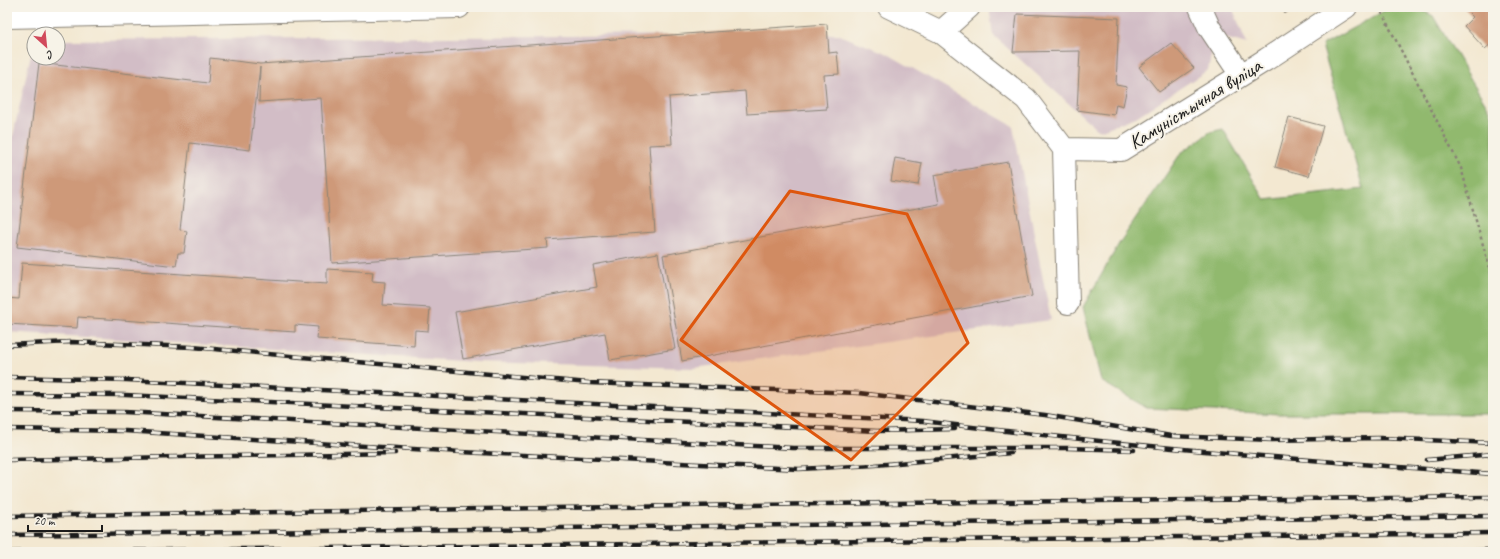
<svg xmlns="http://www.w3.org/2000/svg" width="1500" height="559" font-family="Caveat,sans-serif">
  <rect width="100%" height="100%" fill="#f7f3e8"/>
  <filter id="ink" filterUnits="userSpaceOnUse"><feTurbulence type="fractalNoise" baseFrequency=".025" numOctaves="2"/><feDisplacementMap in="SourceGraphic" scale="8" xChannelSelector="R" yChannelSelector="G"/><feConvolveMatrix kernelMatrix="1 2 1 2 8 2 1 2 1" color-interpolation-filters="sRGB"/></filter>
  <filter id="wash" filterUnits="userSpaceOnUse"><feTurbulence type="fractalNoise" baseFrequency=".012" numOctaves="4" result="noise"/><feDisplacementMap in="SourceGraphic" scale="16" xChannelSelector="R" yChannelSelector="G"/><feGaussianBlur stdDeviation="0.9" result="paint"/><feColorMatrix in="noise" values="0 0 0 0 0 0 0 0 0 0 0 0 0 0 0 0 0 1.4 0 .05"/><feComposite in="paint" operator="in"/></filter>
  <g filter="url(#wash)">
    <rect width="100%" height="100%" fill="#f3e8d1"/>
    <path fill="#d2bdc6" d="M989 7H1232L1247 44 1225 38 1213 46 1208 70 1136 117 1099 131 993 35Z
      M837 34 886 53 1013 126 1051 320 694 368 477 362 7 332V163L34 40V58H58V40Z"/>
    <path fill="#91b96e" stroke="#566a45" d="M1391 7H1416L1433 16 1493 116V414H1281L1147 408 1101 381 1083 307 1120 242 1181 153 1210 132 1223 129 1265 200 1363 189 1322 45Z"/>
    <g id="blocks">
      <path fill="#ce9979" d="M1280 7H1294L1285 14Z
        M1463 7H1493V42L1485 49 1464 26 1473 17Z
        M1017 14 1119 18 1116 85 1127 87 1123 106 1116 104 1114 115 1077 110 1080 51 1013 52Z
        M827 24 829 53 837 52 839 74 824 75 827 109 747 114 745 91 669 97 672 144 649 145 655 232 547 240 548 248 332 263 321 98 259 102 260 67 250 150 190 143 180 230 187 231 184 253H178L176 266 17 247 39 63 208 83 210 58 260 64Z
        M1171 43 1194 68 1159 92 1139 67Z
        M1289 117 1323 126 1309 176 1275 167Z
        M895 158 922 163 918 185 891 181Z
        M1008 162 1032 296 682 361 663 255 939 204 934 175Z
        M658 253 675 349 610 360 605 333 463 359 455 312 597 287 593 265Z
        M22 263 327 284V269L373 272 372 281 385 282 383 305 430 308 428 331 415 330 414 346 317 339 318 327 295 325V332L78 317 77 328 7 324V298L19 299Z"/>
    </g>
  </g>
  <g filter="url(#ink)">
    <use href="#blocks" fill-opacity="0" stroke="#888276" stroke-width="1"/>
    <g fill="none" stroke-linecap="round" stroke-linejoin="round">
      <defs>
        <path id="minor" d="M889 7 941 32 1026 99 1064 149 1121 150 1267 59 1346 7
          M1200 7 1209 27 1241 75
          M7 17 459 7
          M941 32 969 7
          M1064 149 1068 303"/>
      </defs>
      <use href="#minor" stroke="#888276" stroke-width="24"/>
      <path stroke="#888276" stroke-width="2.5" stroke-dasharray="3 3" stroke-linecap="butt" d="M1379 7 1461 168 1493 280"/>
      <use href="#minor" stroke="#fff" stroke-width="22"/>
      <defs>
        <path id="rail" d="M7 345 71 342 192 347 589 383 859 393 1045 415 1171 436 1272 440 1380 438 1493 443
          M7 377 127 380 923 421C1112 445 1302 460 1493 474
          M7 394 125 395 877 431 955 429
          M7 411 124 412 793 448H1067L1134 450
          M7 429 125 431 461 452 799 469 875 465 1011 453
          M7 460 395 453
          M1427 460 1493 454
          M7 516 891 503 1493 497
          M7 535 1493 516
          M12 552 1493 533
          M1331 552 1493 550"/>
      </defs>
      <use href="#rail" stroke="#1c1c1c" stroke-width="4.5"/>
      <use href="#rail" stroke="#f7f3e8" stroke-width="3" stroke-dasharray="9" stroke-linecap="butt"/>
    </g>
  </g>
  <path fill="#de560d" fill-opacity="0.2" stroke="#de560d" stroke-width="3" stroke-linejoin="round" d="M790 191 907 214 968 343 851 460 681 340Z"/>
  <g text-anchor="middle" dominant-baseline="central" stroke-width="4" stroke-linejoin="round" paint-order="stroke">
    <g font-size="20" fill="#1c1c1c" stroke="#f7f3e8">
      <text transform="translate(1195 104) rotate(-32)">Камуністычная вуліца</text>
    </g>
  </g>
  <rect width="1500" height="559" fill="none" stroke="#f7f3e8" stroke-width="24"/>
  <g transform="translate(46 46) rotate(153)"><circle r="19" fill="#f7f3e8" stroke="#9f9d96"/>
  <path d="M0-3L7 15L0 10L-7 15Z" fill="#d1495b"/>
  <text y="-6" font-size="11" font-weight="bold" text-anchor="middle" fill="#1c1c1c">С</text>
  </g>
  <path d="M28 525v6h74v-6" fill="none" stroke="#1c1c1c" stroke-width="2"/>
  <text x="34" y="525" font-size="12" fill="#1c1c1c" stroke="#f7f3e8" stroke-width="3" paint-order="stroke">20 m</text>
</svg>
